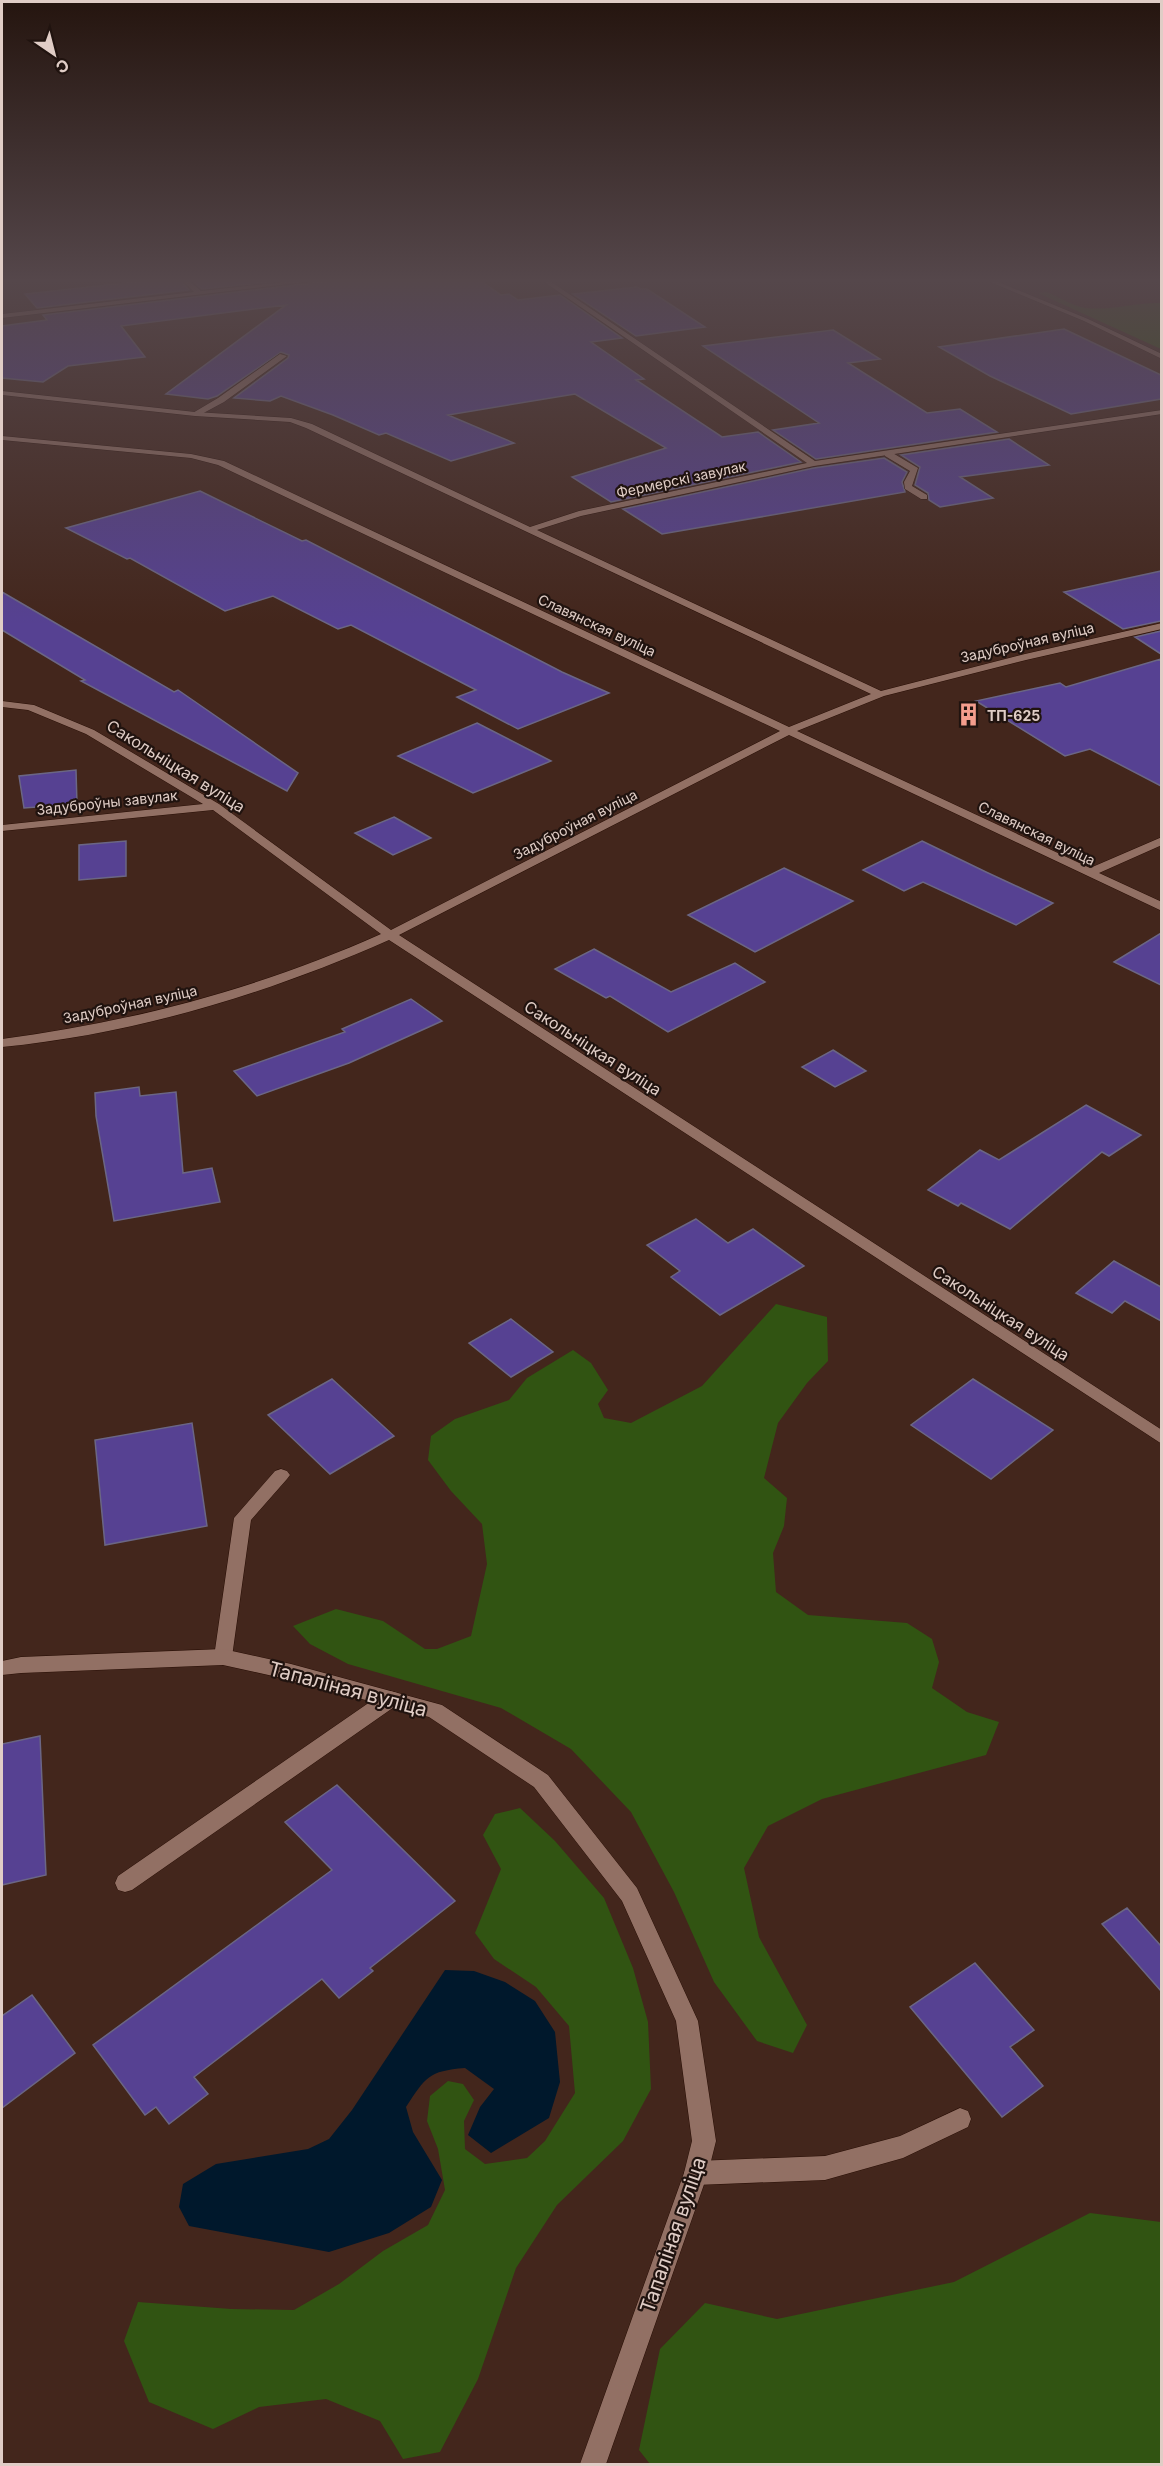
<svg xmlns="http://www.w3.org/2000/svg" width="1163" height="2466" font-family="Inter,sans-serif">
  <rect width="100%" height="100%" fill="#43261c"/>
  <path fill="#315412" d="M1047 292C1059 297 1074 307 1086 308 1111 311 1136 302 1161 303V349L1038 293Z
    M776 1304 827 1317 828 1361 807 1383 778 1423 764 1478 787 1498 784 1526 773 1553 776 1592 808 1615 907 1623 932 1639 939 1662 932 1688 967 1712 999 1722 986 1755 822 1799 768 1826 744 1868 759 1937 807 2025 793 2053 757 2041 714 1982 674 1892 631 1812 571 1749 501 1708 348 1664 310 1644 293 1626 336 1609 383 1621 425 1649H437L471 1636 487 1564 482 1524 451 1491 428 1460 431 1436 455 1419 509 1400 527 1378 573 1350 591 1363 608 1390 598 1404 604 1418 631 1423 702 1386Z
    M520 1808 555 1841 604 1898 633 1968 648 2022 651 2089 623 2141 557 2205 516 2268 478 2379 440 2452 403 2459 380 2421 326 2399 259 2407 213 2429 149 2402 124 2341 138 2302 231 2309 294 2310 339 2284 383 2251 428 2225 445 2190 438 2149 427 2121 430 2096 448 2081 463 2084 474 2100 464 2121 465 2149 485 2164 527 2158 545 2141 575 2093 569 2026 536 1987 494 1959 475 1933 501 1869 483 1835 495 1814Z
    M1090 2213 1161 2222V2464H650L639 2450 660 2349 705 2303 777 2319 954 2282Z"/>
  <path fill="#00182c" d="M445 1970 474 1971 505 1982 535 2001 555 2032 560 2082 549 2118 491 2153 468 2135 480 2107 494 2089 465 2068C428 2071 426 2077 406 2107L413 2132 442 2180 431 2207 389 2233 329 2252 189 2226 179 2207 183 2184 216 2164 308 2149 329 2139 352 2110Z"/>
  <path fill="#564192" stroke="#6b6684" stroke-width="1.5" d="M162 279H179L189 290 37 308 25 294Z
    M190 279H295L202 289Z
    M332 279H478L501 295 509 294 518 300 560 295 622 338 591 342 644 379 636 380 722 437 758 432 801 462 611 502 572 477 666 448 575 394 448 415 514 443 451 461 386 433 379 435 333 415 281 396 270 401 234 398 288 358 289 355 281 352 217 396 208 399 166 394 286 305 121 326 145 357 68 366 43 382 2 378V326L47 320 43 315 330 281Z
    M637 287 641 289H647L705 327 636 336 573 294Z
    M1064 329 1161 375V399L1071 414 990 376 939 347Z
    M833 330 880 359 848 363 927 413 960 409 997 432 816 459 773 430 819 423 703 346Z
    M1009 439 1049 465 960 477 993 498 940 507 929 500 928 493 915 485 920 467 901 455Z
    M884 458 907 472 902 482 905 492 662 534 623 509 814 468Z
    M200 491 302 541 306 540 562 672 609 693 518 729 457 697 476 690 351 625 338 629 273 596 225 611 130 558 127 559 66 528Z
    M1161 571V621L1123 629 1064 592Z
    M2 592 174 692 178 690 298 773 287 791 81 681 85 680 2 630Z
    M1161 631V654L1135 637Z
    M1161 659V786L1090 749 1065 756 976 701 1060 683 1066 687Z
    M477 723 551 761 473 793 398 756Z
    M76 770 77 804 24 808 19 776Z
    M394 817 431 838 393 855 355 833Z
    M126 841V876L79 880V845Z
    M922 841 986 872 1053 903 1016 925 923 882 904 891 863 870Z
    M784 868 853 901 755 952 688 915Z
    M1161 933V985L1114 962Z
    M594 949 671 992 735 963 765 982 668 1032 610 996 606 998 555 969Z
    M411 999 442 1021 349 1063 257 1096 234 1071 345 1032 342 1029Z
    M833 1050 866 1071 835 1087 802 1067Z
    M139 1087 140 1096 176 1092 183 1173 212 1168 220 1202 114 1221 96 1116 95 1093Z
    M1086 1105 1141 1135 1109 1156 1102 1152 1010 1229 961 1203 958 1206 928 1190 980 1150 999 1160Z
    M696 1219 728 1243 753 1229 804 1266 720 1315 671 1277 680 1271 647 1245Z
    M1114 1261 1161 1287V1321L1125 1301 1112 1313 1076 1293Z
    M511 1319 553 1352 511 1377 469 1343Z
    M332 1379 394 1436 330 1474 268 1415Z
    M973 1379 1053 1430 991 1479 911 1425Z
    M192 1423 207 1526 105 1545 95 1440Z
    M40 1736 46 1875 2 1885V1744Z
    M337 1785 455 1901 370 1968 373 1971 339 1998 322 1979 194 2077 208 2094 169 2124 156 2107 145 2115 93 2045 332 1870 285 1822Z
    M1127 1908 1161 1946V1991L1102 1924Z
    M975 1963 1034 2030 1010 2047 1043 2086 1002 2117 910 2007Z
    M32 1995 75 2053 2 2108V2016Z"/>
  <g fill="none" stroke-linecap="round" stroke-linejoin="round">
    <defs>
      <path id="lane" d="M280 354 287 356 224 402 198 416 191 414 218 398Z
        M885 452H891L918 468 912 486 927 495V499H921L905 489 904 482 910 471 885 456Z
        M281 1469 287 1471 290 1475 287 1479 251 1520 232 1657 230 1662 223 1665 216 1662 214 1657 234 1518 275 1471Z
        M390 1691 397 1693 400 1699 397 1705 132 1890 125 1892 118 1890 115 1883 118 1876 383 1693Z
        M960 2108 968 2111 971 2119 968 2127 903 2158 825 2180 696 2185 688 2181 684 2173 688 2165 696 2161 825 2156 900 2136Z"/>
      <path id="street" d="M181 279H187L201 291 313 279H330L2 318V314L194 292Z
        M540 279H547L815 461 1162 410V414L814 466 581 516 537 530 881 691 1025 654 1162 623V629L1026 660 884 696 797 731 1090 868 1162 837V845L1099 873 1162 902V911L789 735 399 935 1162 1430V1444L389 940C267 994 135 1034 2 1047V1039C136 1021 257 989 381 934L213 810 2 831V825L203 804 86 734 28 710 2 707V701L34 705 94 730 219 804 391 930 780 731 218 465 191 458 2 440V436L191 454 224 461 789 727 871 694 306 428 290 422 195 416 2 395V391L195 412 291 418 312 424 530 527 579 511 807 463Z
        M983 279H991L1088 319 1162 354V359L1084 321Z
        M223 1649 291 1664 442 1705 548 1775 637 1888 698 2021 716 2141 708 2173 606 2464H580L684 2173 692 2141 676 2021 622 1901 534 1787 429 1717 291 1680 223 1665 21 1673 2 1675V1661L21 1657Z"/>
    </defs>
    <use href="#lane" stroke="#280e05" stroke-width="1"/>
    <use href="#street" stroke="#280e05" stroke-width="1"/>
    <use href="#lane" fill="#927064" fill-rule="evenodd"/>
    <use href="#street" fill="#927064" fill-rule="evenodd"/>
  </g>
  <linearGradient id="sky" x2="0" y2="1"><stop stop-color="#25150f"/><stop offset="0.45" stop-color="#55474b"/><stop offset="1" stop-color="#55474b" stop-opacity="0"/></linearGradient>
  <rect width="1163" height="624" fill="url(#sky)"/>
  <defs>
    <symbol id="building-bare" viewBox="-9 -9 18 18"><path d="M-4-6H4V6H1V3H-1V6H-4ZM-2.5-4.3h1.7v1.8h-1.7ZM.8-4.3h1.7v1.8H.8ZM-2.5-1h1.7V.8h-1.7ZM.8-1h1.7V.8H.8Z" fill="#f49d8d" stroke="#20130f" stroke-width="2.5" paint-order="stroke"/></symbol>
  </defs>
  <g fill-rule="evenodd">
    <use href="#building-bare" x="952" y="698" width="33" height="33"/>
  </g>
  <g text-anchor="middle" dominant-baseline="central" stroke-width="4.5" stroke-linejoin="round" paint-order="stroke">
    <g font-size="14" fill="#e0cdc6" stroke="#20130f">
      <text transform="translate(681 479) rotate(-12)">Фермерскі завулак</text>
      <text transform="translate(597 625) rotate(25)">Славянская вуліца</text>
      <text transform="translate(1027 642) rotate(-13)">Задуброўная вуліца</text>
      <text transform="translate(107 802) rotate(-6)">Задуброўны завулак</text>
      <text transform="translate(575 824) rotate(-27)">Задуброўная вуліца</text>
      <text transform="translate(1037 833) rotate(26)">Славянская вуліца</text>
      <text transform="translate(130 1004) rotate(-12)">Задуброўная вуліца</text>
    </g>
    <g font-size="14" font-weight="bold" fill="#e0cdc6" stroke="#20130f" text-anchor="start">
      <text x="987" y="715">ТП-625</text>
    </g>
    <g font-size="16" fill="#e0cdc6" stroke="#20130f">
      <text transform="translate(176 766) rotate(32)">Сакольніцкая вуліца</text>
      <text transform="translate(593 1048) rotate(33)">Сакольніцкая вуліца</text>
      <text transform="translate(1001 1313) rotate(33)">Сакольніцкая вуліца</text>
    </g>
    <g font-size="20" fill="#e0cdc6" stroke="#20130f">
      <text transform="translate(348 1689) rotate(15)">Тапаліная вуліца</text>
      <text transform="translate(673 2235) rotate(-71)">Тапаліная вуліца</text>
    </g>
  </g>
  <rect width="1163" height="2466" fill="none" stroke="#e0cdc6" stroke-width="6"/>
  <g transform="translate(54 54) rotate(145)" stroke="#20130f" stroke-width="4.5" paint-order="stroke">
  <path d="M0-4.5L10 22L0 15L-10 22Z" fill="#e0cdc6"/>
  <text y="-9" font-size="16" font-weight="bold" text-anchor="middle" fill="#e0cdc6">С</text>
  </g>
</svg>
